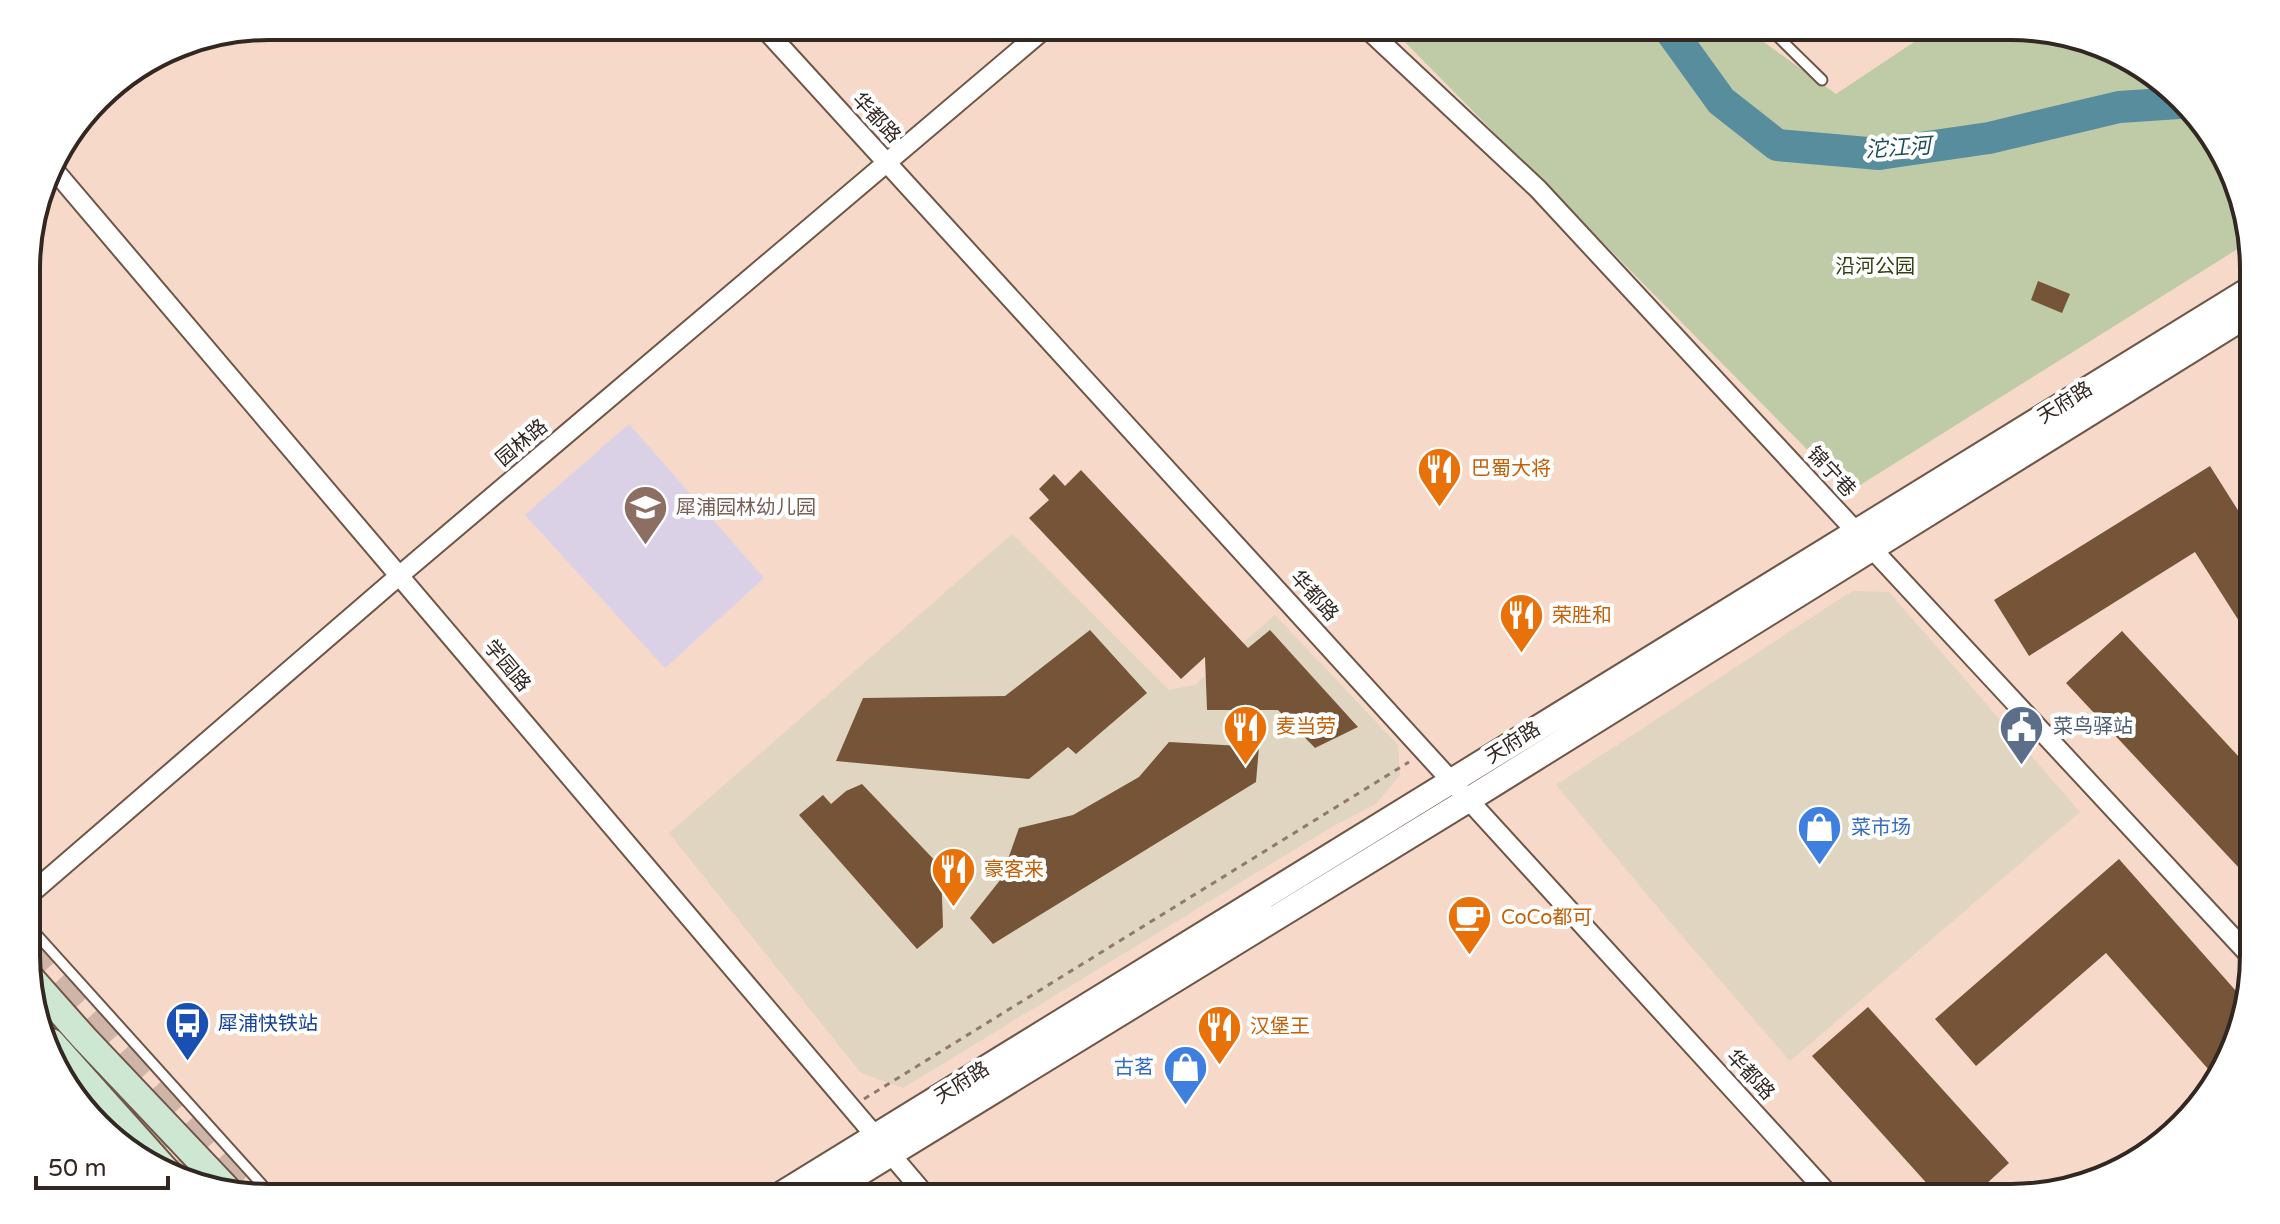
<svg xmlns="http://www.w3.org/2000/svg" width="2280" height="1224" font-family="'Varela Round','Noto Sans SC',sans-serif">
  <rect width="100%" height="100%" fill="#f6d9c9"/>
  <path fill="#dfd5c0" d="M1012 534 1169 690 1195 685 1275 615 1398 745 1400 775 1376 804 1335 825 903 1088 861 1073 669 833Z
    M1852 591 1889 592 2080 812 1790 1061 1669 921 1556 785Z"/>
  <path fill="#dad1e6" d="M629 424 764 578 665 668 525 515Z"/>
  <path fill="#bfcba7" d="M1389 26H1745L1750 32 1836 94 1938 26H2011L2119 51 2213 134 2252 240 1849 492Z"/>
  <g fill="none" stroke-linecap="round" stroke-linejoin="round">
    <path stroke="#588d9d" stroke-width="32" d="M1667 26 1721 101 1777 145 1879 154 1989 138 2119 107 2179 103"/>
  </g>
  <path fill="#765438" d="M2038 281 2070 294 2062 313 2031 300Z
    M2210 466 2253 534V643L2195 552 2029 656 1994 600Z
    M1081 470 1248 648 1270 630 1358 727 1315 748 1278 710H1207L1205 657 1181 679 1029 518 1049 500 1039 489 1054 474 1065 486Z
    M1090 630 1147 693 1076 754 1068 747 1029 779 836 761 863 698 1005 696Z
    M2122 631 2253 772 2254 884 2066 683Z
    M1169 742 1259 747 1256 782 993 944 970 918 1001 879 1019 828 1073 815 1139 777Z
    M862 784 941 867 943 927 917 949 799 815 823 795 831 804 846 791Z
    M2119 859 2244 1000 2229 1063 2216 1078 2106 953 1976 1066 1935 1019Z
    M1868 1007 2009 1163 1971 1198H1940L1812 1056Z"/>
  <g fill="none" stroke-linecap="round" stroke-linejoin="round">
    <path stroke="#cfb5a7" stroke-width="32" stroke-dasharray="32 16" stroke-linecap="butt" d="M28 943 256 1195
      M114 1088 199 1182"/>
    <defs>
      <path id="service" d="M1767 26 1822 80
        M28 925 274 1198
        M71 1091 94 1117"/>
      <path id="minor" d="M762 26 1832 1198
        M1364 26 1538 189 2253 959
        M50 165 928 1198
        M28 896 400 575 1048 26"/>
      <path id="tertiary" d="M775 1198 2252 288
        M819 1198 1468 800 2252 312"/>
      <path id="secondary" d="M28 975 84 1038 226 1188
        M51 1042 170 1175"/>
    </defs>
    <use href="#service" stroke="#6e5648" stroke-width="13"/>
    <use href="#minor" stroke="#6e5648" stroke-width="22"/>
    <use href="#tertiary" stroke="#6e5648" stroke-width="28"/>
    <use href="#secondary" stroke="#6e5648" stroke-width="30"/>
    <path stroke="#8e7a6f" stroke-width="3" stroke-dasharray="6 6" stroke-linecap="butt" d="M864 1099 1409 762"/>
    <use href="#service" stroke="#fff" stroke-width="9"/>
    <use href="#minor" stroke="#fff" stroke-width="18"/>
    <use href="#tertiary" stroke="#fff" stroke-width="24"/>
    <use href="#secondary" stroke="#cee7d3" stroke-width="26"/>
  </g>
  <defs>
    <symbol id="restaurant-pin" viewBox="-11 -11 22 30"><path d="M0 17L-7.5 6A9.5 9.5 0 1 1 7.5 6Z" fill="#e8710a" stroke="#fff"/><path d="M-5-6h1v4h1v-4h1v4h1v-4h1v5L-1.5 .5V6h-2V.5L-5-1ZM5-6V6H3V1.5H1.5Q1.5-4 5-6Z" fill="#fff"/></symbol>
    <symbol id="school-pin" viewBox="-11 -11 22 30"><path d="M0 17L-7.5 6A9.5 9.5 0 1 1 7.5 6Z" fill="#8d6e63" stroke="#fff"/><path d="M0-5L7-2L0 1L-7-2ZM-4 1L0 2.5L4 1V4Q0 6-4 4Z" fill="#fff"/></symbol>
    <symbol id="civic-pin" viewBox="-11 -11 22 30"><path d="M0 17L-7.5 6A9.5 9.5 0 1 1 7.5 6Z" fill="#5c6f8a" stroke="#fff"/><path d="M-.6-6.5H3V-4.5H.6V-3L4-1V1h2V6H-6V1h2V-1L-.6-3ZM-1.2 2.5V6h2.4V2.5Z" fill="#fff"/></symbol>
    <symbol id="shop-pin" viewBox="-11 -11 22 30"><path d="M0 17L-7.5 6A9.5 9.5 0 1 1 7.5 6Z" fill="#3f7fe0" stroke="#fff"/><path d="M-5-2.5h2.3a2.7 3.5 0 0 1 5.4 0H5L5.5 6h-11ZM-1.5-2.5h3a1.5 2.3 0 0 0-3 0Z" fill="#fff"/></symbol>
    <symbol id="cafe-pin" viewBox="-11 -11 22 30"><path d="M0 17L-7.5 6A9.5 9.5 0 1 1 7.5 6Z" fill="#e8710a" stroke="#fff"/><path d="M-5.5-4.5H6V0H3Q3 3.5 0 3.5H-2.5Q-5.5 3.5-5.5 0ZM3-3.2v2h1.7v-2ZM-6 4.5H4V6H-6Z" fill="#fff"/></symbol>
    <symbol id="bus-pin" viewBox="-11 -11 22 30"><path d="M0 17L-7.5 6A9.5 9.5 0 1 1 7.5 6Z" fill="#1a4fb4" stroke="#fff"/><path d="M-5-6H5V4H4V6H2V4H-2V6H-4V4H-5ZM-3.5-4V0h7V-4ZM-3.5 1.2v1.5H-2V1.2ZM2 1.2v1.5H3.5V1.2Z" fill="#fff"/></symbol>
  </defs>
  <g fill-rule="evenodd">
    <use href="#restaurant-pin" x="1414" y="444" width="51" height="69"/>
    <use href="#school-pin" x="620" y="482" width="51" height="69"/>
    <use href="#restaurant-pin" x="1496" y="590" width="51" height="69"/>
    <use href="#restaurant-pin" x="1220" y="702" width="51" height="69"/>
    <use href="#civic-pin" x="1996" y="702" width="51" height="69"/>
    <use href="#shop-pin" x="1794" y="802" width="51" height="69"/>
    <use href="#restaurant-pin" x="928" y="844" width="51" height="69"/>
    <use href="#cafe-pin" x="1444" y="892" width="51" height="69"/>
    <use href="#bus-pin" x="162" y="998" width="51" height="69"/>
    <use href="#restaurant-pin" x="1194" y="1002" width="51" height="69"/>
    <use href="#shop-pin" x="1160" y="1042" width="51" height="69"/>
  </g>
  <g text-anchor="middle" dominant-baseline="central" stroke-width="8" stroke-linejoin="round" paint-order="stroke">
    <g font-size="20" fill="#322721" stroke="#fff">
      <text transform="translate(876 118) rotate(47)">华都路</text>
      <text transform="translate(2065 403) rotate(-32)">天府路</text>
      <text transform="translate(522 443) rotate(-40)">园林路</text>
      <text transform="translate(1831 472) rotate(47)">锦宁巷</text>
      <text transform="translate(1314 596) rotate(48)">华都路</text>
      <text transform="translate(507 666) rotate(50)">学园路</text>
      <text transform="translate(1513 743) rotate(-32)">天府路</text>
      <text transform="translate(1750 1075) rotate(47)">华都路</text>
      <text transform="translate(962 1083) rotate(-32)">天府路</text>
    </g>
    <g font-size="20" fill="#34400e" stroke="#fff">
      <text x="1875" y="267">沿河公园</text>
    </g>
    <g font-size="20" fill="#c56008" stroke="#fff" text-anchor="start">
      <text x="1471" y="469">巴蜀大将</text>
      <text x="1552" y="616">荣胜和</text>
      <text x="1276" y="727">麦当劳</text>
      <text x="984" y="870">豪客来</text>
      <text x="1501" y="918">CoCo都可</text>
      <text x="1250" y="1027">汉堡王</text>
    </g>
    <g font-size="20" fill="#785e54" stroke="#fff" text-anchor="start">
      <text x="676" y="508">犀浦园林幼儿园</text>
    </g>
    <g font-size="20" fill="#4e5e75" stroke="#fff" text-anchor="start">
      <text x="2053" y="727">菜鸟驿站</text>
    </g>
    <g font-size="20" fill="#366cbe" stroke="#fff" text-anchor="start">
      <text x="1851" y="828">菜市场</text>
      <text x="1154" y="1068" text-anchor="end">古茗</text>
    </g>
    <g font-size="20" fill="#164399" stroke="#fff" text-anchor="start">
      <text x="218" y="1024">犀浦快铁站</text>
    </g>
    <g font-size="22" font-style="italic" fill="#1f4e5b" stroke="#fff">
      <text transform="translate(1898 148) rotate(-4)">沱江河</text>
    </g>
  </g>
  <path d="M0 0H2280V1224H0ZM269 40H2011A229 229 0 0 1 2240 269V955A229 229 0 0 1 2011 1184H269A229 229 0 0 1 40 955V269A229 229 0 0 1 269 40Z" fill="#fff" fill-rule="evenodd"/>
  <path fill="none" stroke="#322721" stroke-width="4" d="M269 40H2011A229 229 0 0 1 2240 269V955A229 229 0 0 1 2011 1184H269A229 229 0 0 1 40 955V269A229 229 0 0 1 269 40Z"/>
  <path d="M36 1176v12h132v-12" fill="none" stroke="#322721" stroke-width="4"/>
  <text x="48" y="1176" font-size="24" fill="#322721" stroke="#ffffff" stroke-width="6" paint-order="stroke">50 m</text>
</svg>
